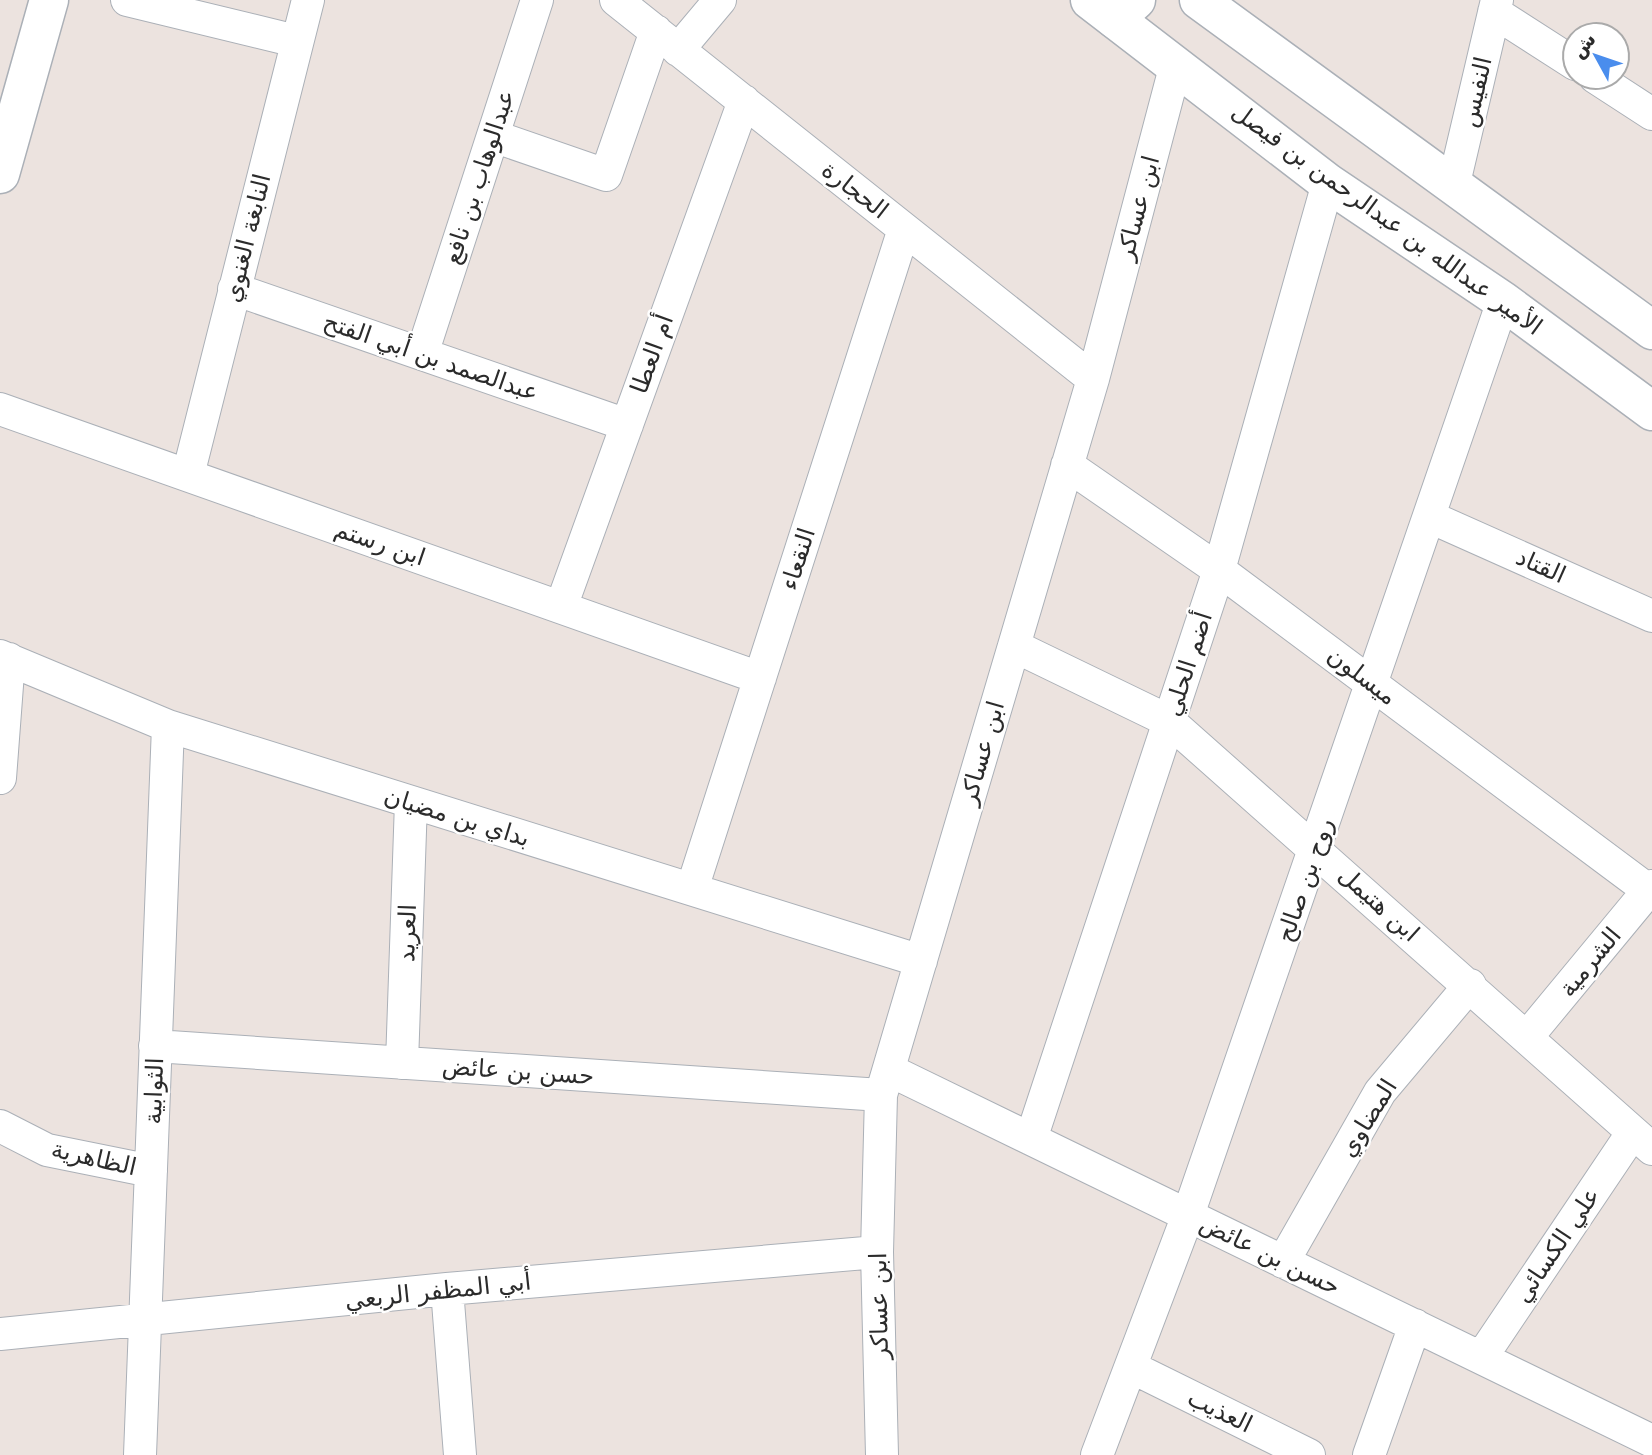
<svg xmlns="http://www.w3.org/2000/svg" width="1652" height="1455" font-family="'DejaVu Sans',Vazirmatn,sans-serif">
  <rect width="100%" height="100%" fill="#ece3df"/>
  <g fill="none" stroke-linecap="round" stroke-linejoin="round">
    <defs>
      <path id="minor" d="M127 0 296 41
        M616 0 1093 379
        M1494 12 1575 64
        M678 50 720 0
        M1595 77 1652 114
        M493 136 606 175 656 31
        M1454 183 1497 0
        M234 289 627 425
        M422 354 537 0
        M0 409 760 678
        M1067 465 1219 570 1652 893
        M188 475 308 0
        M1430 517 1652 616
        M561 607 744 101
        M1014 646 1169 721 1652 1149
        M0 656 168 726 921 961
        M0 778 9 659
        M692 889 904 229
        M1527 1037 1652 886
        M155 1046 881 1095
        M402 1063 411 802
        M889 1070 1652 1441
        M0 1126 47 1150 151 1171
        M1031 1139 1219 570 1328 183
        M1283 1262 1380 1092 1470 985
        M447 1289 460 1455
        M0 1334 447 1289 877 1252
        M1481 1358 1633 1132
        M1131 1367 1309 1455
        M140 1455 168 726
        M882 1455 877 1252 881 1095 1093 379 1176 64
        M1097 1455 1188 1215 1503 301
        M1369 1455 1415 1325"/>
      <path id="tertiary" d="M1115 19 1136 0
        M0 174 49 0"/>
      <path id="secondary" d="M1090 0 1328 183 1503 301 1652 411
        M1199 0 1652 330"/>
    </defs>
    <use href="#minor" stroke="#abb0b7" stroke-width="34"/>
    <use href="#tertiary" stroke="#abb0b7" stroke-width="41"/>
    <use href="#secondary" stroke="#abb0b7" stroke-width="41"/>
    <use href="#minor" stroke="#fff" stroke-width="32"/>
    <use href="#tertiary" stroke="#fff" stroke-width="38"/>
    <use href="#secondary" stroke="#fff" stroke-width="38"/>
  </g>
  <g text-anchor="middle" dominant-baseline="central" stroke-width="5" stroke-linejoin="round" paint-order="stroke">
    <g font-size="24" fill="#2b2b2b" stroke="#fff">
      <text transform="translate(1476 92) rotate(-77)">النفيس</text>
      <text transform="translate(479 177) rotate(-72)">عبدالوهاب بن نافع</text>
      <text transform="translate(855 190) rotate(38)">الحجارة</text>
      <text transform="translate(1138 208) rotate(-75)">ابن عساكر</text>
      <text transform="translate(1387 219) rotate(36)">الأمير عبدالله بن عبدالرحمن بن فيصل</text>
      <text transform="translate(247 238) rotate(-76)">النابغة الغنوي</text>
      <text transform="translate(652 354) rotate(-70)">أم العطا</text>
      <text transform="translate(431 357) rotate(19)">عبدالصمد بن أبي الفتح</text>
      <text transform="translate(380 543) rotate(19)">ابن رستم</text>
      <text transform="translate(798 559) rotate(-72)">النقعاء</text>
      <text transform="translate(1541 566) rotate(24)">القتاد</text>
      <text transform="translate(1188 664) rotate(-72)">أضم الحلي</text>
      <text transform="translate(1362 676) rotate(37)">ميسلون</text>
      <text transform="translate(982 753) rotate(-74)">ابن عساكر</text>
      <text transform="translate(457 817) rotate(17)">بداي بن مضيان</text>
      <text transform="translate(1305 880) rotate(-71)">روح بن صالح</text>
      <text transform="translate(1379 904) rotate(42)">ابن هتيمل</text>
      <text transform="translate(407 933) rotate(-88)">العريد</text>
      <text transform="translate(1590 962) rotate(-50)">الشرمية</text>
      <text transform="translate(518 1071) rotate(4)">حسن بن عائض</text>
      <text transform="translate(154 1091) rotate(-88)">الثوابية</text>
      <text transform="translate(1368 1118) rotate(-58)">المضاوي</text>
      <text transform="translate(94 1158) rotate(13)">الظاهرية</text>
      <text transform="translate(1557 1245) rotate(-56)">علي الكسائي</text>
      <text transform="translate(1270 1255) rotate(26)">حسن بن عائض</text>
      <text transform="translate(438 1291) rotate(-6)">أبي المظفر الربعي</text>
      <text transform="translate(879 1306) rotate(-91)">ابن عساكر</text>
      <text transform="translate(1220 1411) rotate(26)">العذيب</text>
    </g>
  </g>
  <g transform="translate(1596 56) rotate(310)"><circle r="33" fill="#ffffff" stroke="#aaaaaa" stroke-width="2"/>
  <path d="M0-5L12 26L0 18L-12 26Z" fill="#4a8ded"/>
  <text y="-10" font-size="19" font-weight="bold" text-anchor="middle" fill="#2b2b2b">ش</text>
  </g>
</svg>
